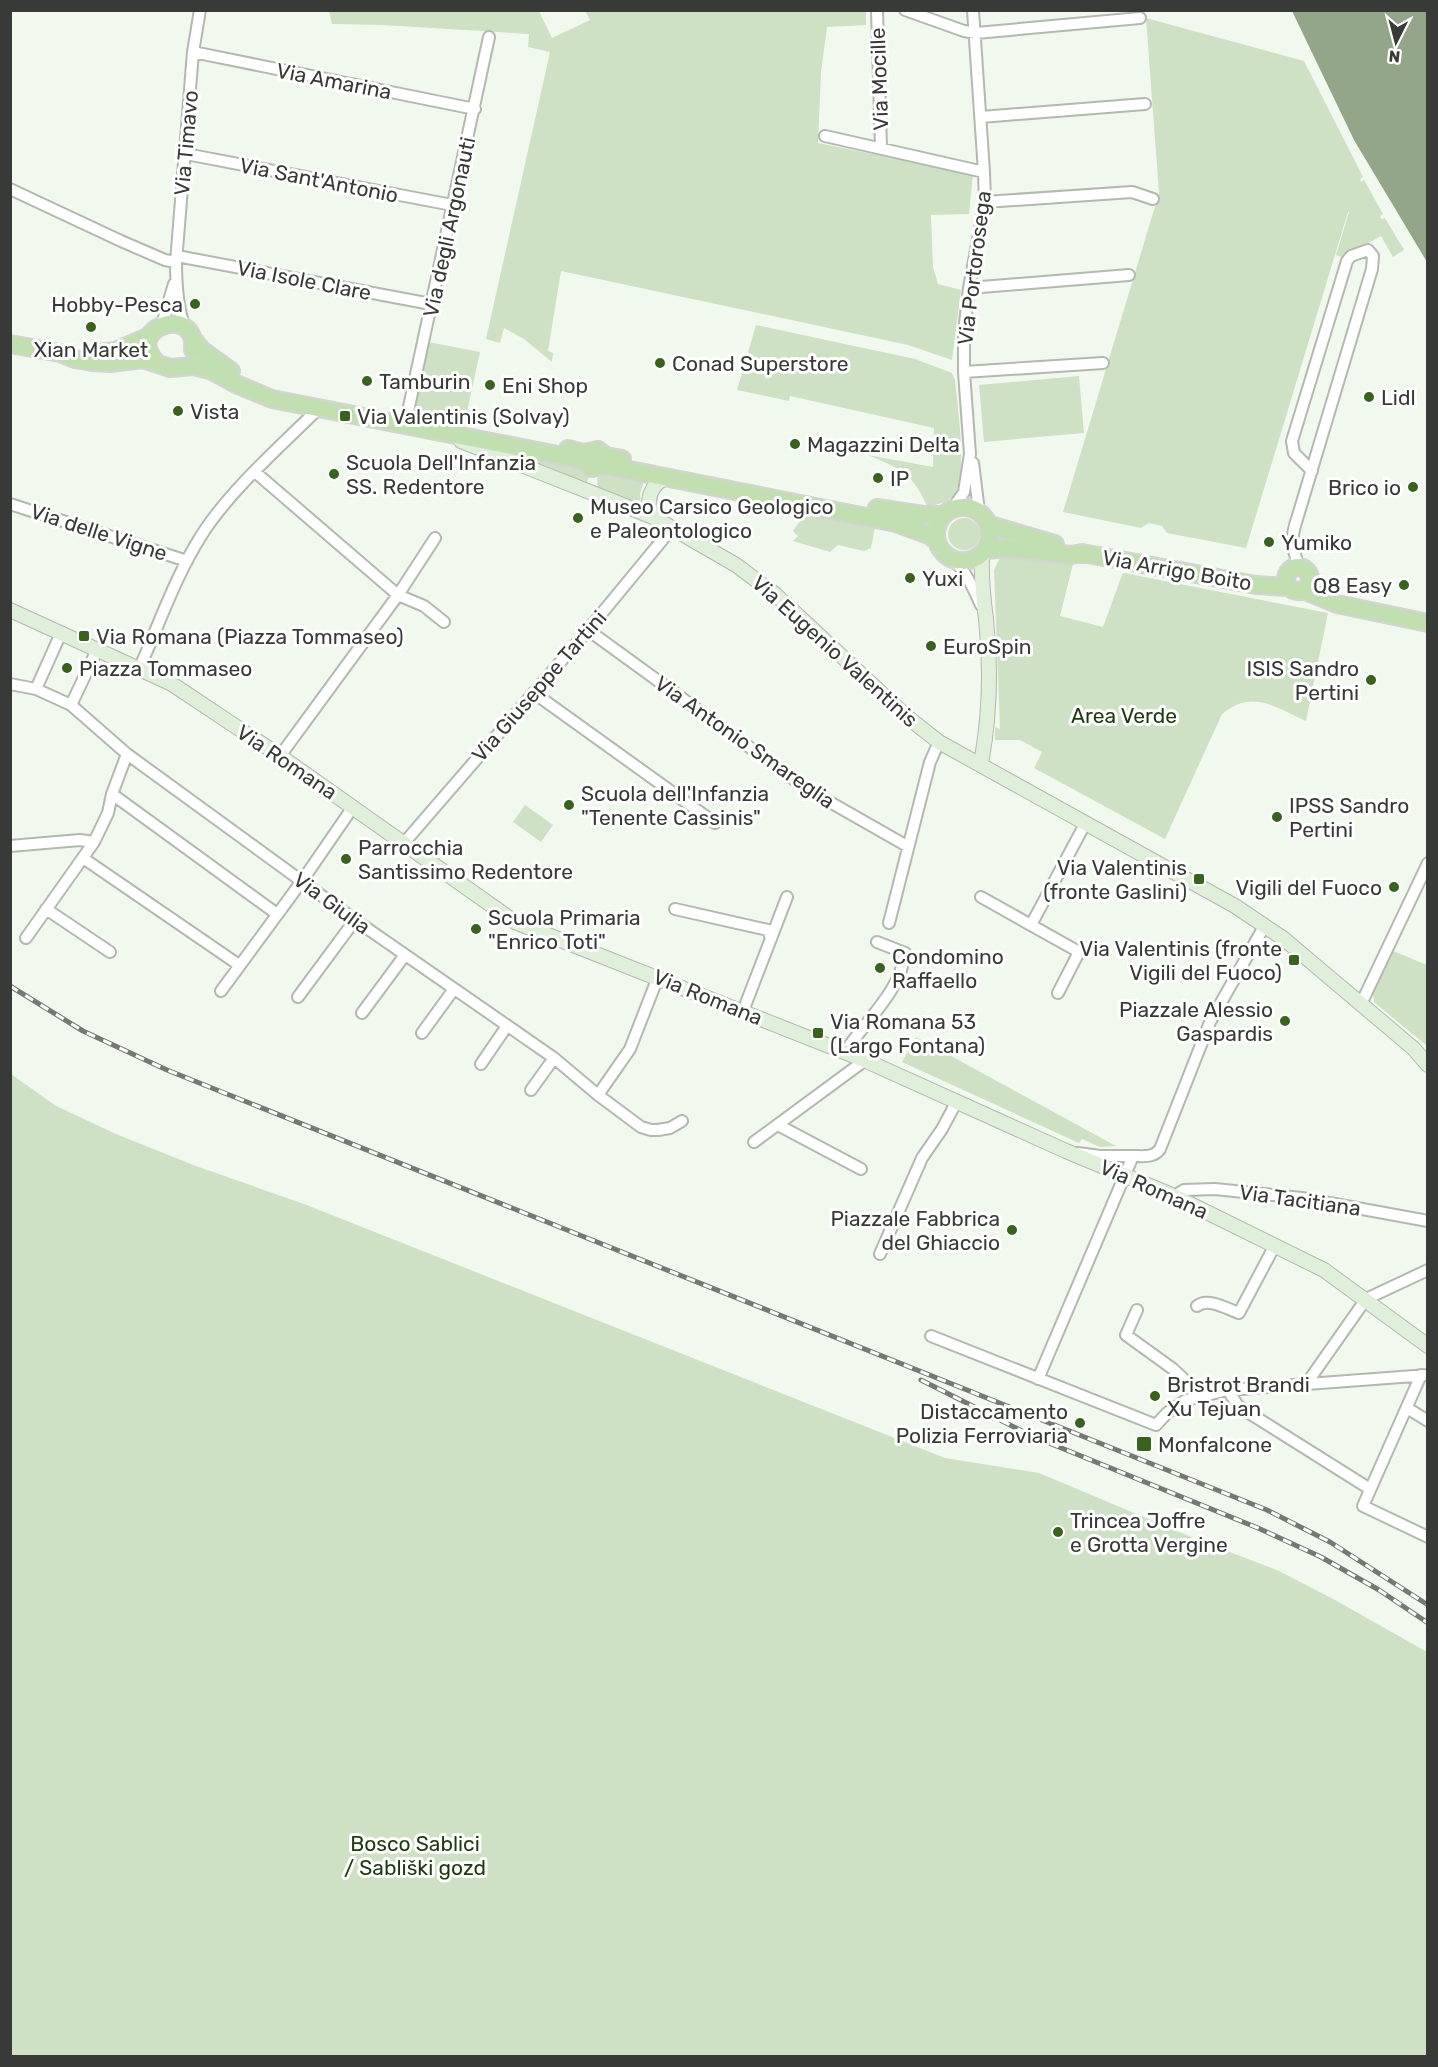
<svg xmlns="http://www.w3.org/2000/svg" width="1438" height="2067" font-family="Rubik,sans-serif">
  <rect width="100%" height="100%" fill="#f1f8ee"/>
  <path fill="#cee1c5" d="M329 11H539L552 38 590 20 585 11H866V25L827 27 821 72 818 143 973 174 969 214 931 215 933 267 938 284 961 290 952 360 908 345 561 271 548 351 553 353 552 362 524 339 504 328 500 343 486 339 550 52 528 47 529 34 383 25 332 24Z
    M1146 18 1304 61 1360 171 1363 177 1360 179 1361 182 1364 180 1383 214 1380 216 1381 219 1385 218 1404 250 1393 257 1381 236 1342 257 1336 255 1349 212H1348L1246 548 1167 533 1162 526 1149 523 1141 528 1063 512 1159 193Z
    M756 325 915 359 952 373 955 380C957 404 969 478 953 496 947 503 936 505 927 506 912 472 900 469 868 455L933 467 934 428 790 396 789 401 737 390Z
    M428 342 480 352 465 421 412 412Z
    M1079 376 1084 433 984 442 979 385Z
    M528 457 581 467 590 472 587 483 527 460Z
    M600 473H606L644 481 640 494 641 504 598 488 597 479Z
    M807 511 875 527 871 548 864 551 838 545 830 552 793 541 798 536 793 531Z
    M948 534a16 16 0 1 1 32 0a16 16 0 1 1-32 0Z
    M1015 557 1073 564 1060 616 1103 627 1122 575 1124 573 1328 613 1306 721C1274 707 1253 689 1222 714L1165 839 1034 768 1042 752 1020 740H995V727L1000 729 994 570 1000 558Z
    M525 805 553 825 541 842 513 822Z
    M1393 951 1427 965V1046L1374 1002 1373 993Z
    M916 1037 1116 1146 1100 1147 1082 1139 1079 1143 902 1062Z
    M11 1074 56 1106 116 1134 196 1166 304 1204 945 1458 1039 1473 1196 1539 1279 1571 1335 1600 1427 1652V2056H11Z"/>
  <path fill="#93a689" d="M1292 11H1427V262L1354 140Z"/>
  <g fill="none" stroke-linecap="round" stroke-linejoin="round">
    <defs>
      <path id="street" d="M877 10 881 148
        M905 10 964 31 976 33 1140 18
        M193 52 475 109
        M981 117 1145 104
        M825 136 984 172
        M186 154 452 205
        M10 189 121 241 165 260 176 262
        M985 202 1132 192 1153 199
        M177 256 431 304
        M969 288 1129 275
        M162 324 174 284
        M185 328C177 307 176 284 176 262L193 52 200 10
        M964 372 1103 363
        M407 416 489 37
        M973 463 979 511
        M255 472 398 595 424 606 444 622
        M10 504 187 561
        M953 508 964 492 970 454 964 372V332L969 288 985 202 984 172 973 10
        M953 559C967 573 973 588 981 605
        M1299 567C1292 547 1290 539 1297 519L1372 269 1373 256 1368 250 1351 256 1347 261 1292 441 1294 453 1312 471
        M588 630 807 789 907 846
        M139 669C159 625 175 577 201 536 229 491 281 446 319 408
        M10 684 36 689 71 705 127 754 355 920 554 1058 598 1095 641 1127 651 1130H658L670 1128 682 1121
        M36 689 61 633
        M534 693 715 823
        M71 705 97 650
        M280 756 398 595 435 538
        M112 794 277 914
        M404 843 588 630 673 527
        M10 846 80 840 94 842
        M83 858 239 965
        M981 897 1079 952 1058 993
        M46 909 110 952
        M675 909 768 930 771 939
        M889 923 930 762 939 742
        M1031 925 1085 824
        M26 938 94 842 108 813 112 794 127 754
        M221 991 302 881 353 807
        M298 997 355 920
        M1361 1004 1428 863
        M743 1011 787 897
        M362 1013 405 955
        M422 1033 454 989
        M845 1052C865 1021 901 991 905 953L877 942
        M481 1064 507 1026
        M531 1090 554 1058
        M598 1095 630 1049 658 977
        M778 1125 861 1169
        M754 1142 860 1064 862 1059
        M1078 1153 1100 1156H1133
        M1174 1196 1184 1190 1215 1189 1302 1198 1428 1221
        M880 1254 922 1158 942 1129 957 1101
        M1197 1306C1208 1297 1227 1309 1239 1313L1275 1245
        M1137 1310 1126 1335 1173 1369 1202 1396
        M931 1336 1156 1425 1167 1413 1186 1400 1228 1390 1428 1375
        M1421 1375 1363 1506 1428 1537
        M1038 1379 1133 1156C1143 1156 1154 1158 1160 1149L1210 1022 1265 925
        M1307 1383 1366 1299 1428 1270
        M1228 1390 1238 1406 1370 1489
        M1407 1408 1428 1421"/>
      <path id="secondary" d="M461 441 653 517 736 565 776 595 906 716 939 742 1235 906 1284 939 1413 1048 1428 1065
        M653 517C645 500 650 485 667 477
        M10 610 172 684 280 756 515 922 862 1059 1066 1151 1174 1196 1324 1270 1428 1346
        M979 764 982 758C990 712 991 666 986 619 983 597 981 576 982 554"/>
      <path id="primary" d="M193 339 202 350 231 371
        M10 344 60 353 75 359 92 362 110 363 143 359 170 368 193 366 210 370 236 384 272 399 583 460 592 468 604 465 896 523 929 535 937 541
        M97 353 116 351 150 336
        M158 364C120 328 198 302 193 350
        M568 449 583 453 598 450 606 456 622 459
        M936 534a27 27 0 1 1 54 0a27 27 0 1 1-54 0Z
        M877 508 923 515H943
        M990 525 1055 544
        M986 550 1006 548 1071 555 1082 553 1256 585 1288 587
        M1286 579a12 12 0 1 1 24 0a12 12 0 1 1-24 0Z
        M1303 590 1337 604 1428 623"/>
    </defs>
    <use href="#street" stroke="#b3b9b0" stroke-width="14"/>
    <use href="#secondary" stroke="#b3b9b0" stroke-width="16"/>
    <use href="#primary" stroke="#d3d4d3" stroke-width="20"/>
    <use href="#street" stroke="#fff" stroke-width="10"/>
    <use href="#secondary" stroke="#e0efd9" stroke-width="14"/>
    <use href="#primary" stroke="#c2dfb2" stroke-width="16"/>
    <defs>
      <path id="rail" d="M10 986 83 1031 167 1070 1267 1510 1330 1542 1428 1605
        M921 1380 1032 1436 1258 1528 1321 1557 1379 1590 1428 1623"/>
    </defs>
    <use href="#rail" stroke="#747973" stroke-width="5"/>
    <use href="#rail" stroke="#fff" stroke-width="3" stroke-dasharray="9" stroke-linecap="butt"/>
  </g>
  <g fill="#39621e" stroke="#fff" stroke-width="2">
    <circle cx="195" cy="304" r="6"/>
    <circle cx="91" cy="327" r="6"/>
    <circle cx="660" cy="363" r="6"/>
    <circle cx="367" cy="381" r="6"/>
    <circle cx="490" cy="385" r="6"/>
    <circle cx="1369" cy="397" r="6"/>
    <circle cx="178" cy="411" r="6"/>
    <rect x="339" y="410" width="12" height="12" rx="3"/>
    <circle cx="795" cy="444" r="6"/>
    <circle cx="334" cy="474" r="6"/>
    <circle cx="878" cy="478" r="6"/>
    <circle cx="1413" cy="487" r="6"/>
    <circle cx="578" cy="518" r="6"/>
    <circle cx="1269" cy="542" r="6"/>
    <circle cx="910" cy="578" r="6"/>
    <circle cx="1404" cy="585" r="6"/>
    <rect x="78" y="630" width="12" height="12" rx="3"/>
    <circle cx="931" cy="646" r="6"/>
    <circle cx="67" cy="668" r="6"/>
    <circle cx="1371" cy="680" r="6"/>
    <circle cx="569" cy="805" r="6"/>
    <circle cx="1277" cy="817" r="6"/>
    <circle cx="346" cy="859" r="6"/>
    <rect x="1193" y="873" width="12" height="12" rx="3"/>
    <circle cx="1394" cy="887" r="6"/>
    <circle cx="476" cy="929" r="6"/>
    <rect x="1288" y="954" width="12" height="12" rx="3"/>
    <circle cx="880" cy="968" r="6"/>
    <circle cx="1285" cy="1021" r="6"/>
    <rect x="812" y="1027" width="12" height="12" rx="3"/>
    <circle cx="1012" cy="1230" r="6"/>
    <circle cx="1155" cy="1396" r="6"/>
    <circle cx="1080" cy="1423" r="6"/>
    <rect x="1136" y="1436" width="16" height="16" rx="3"/>
    <circle cx="1058" cy="1532" r="6"/>
  </g>
  <g text-anchor="middle" dominant-baseline="central" stroke-width="6" stroke-linejoin="round" paint-order="stroke">
    <g font-size="21" fill="#373a36" stroke="#fff">
      <text transform="translate(879 79) rotate(-92)">Via Mocille</text>
      <text transform="translate(334 81) rotate(11)">Via Amarina</text>
      <text transform="translate(186 143) rotate(-85)">Via Timavo</text>
      <text transform="translate(319 180) rotate(11)">Via Sant'Antonio</text>
      <text transform="translate(449 227) rotate(-78)">Via degli Argonauti</text>
      <text transform="translate(974 268) rotate(-83)">Via Portorosega</text>
      <text transform="translate(304 280) rotate(11)">Via Isole Clare</text>
      <text transform="translate(99 532) rotate(18)">Via delle Vigne</text>
      <text transform="translate(1177 570) rotate(10)">Via Arrigo Boito</text>
      <text transform="translate(835 651) rotate(42)">Via Eugenio Valentinis</text>
      <text transform="translate(539 686) rotate(-49)">Via Giuseppe Tartini</text>
      <text transform="translate(745 742) rotate(35)">Via Antonio Smareglia</text>
      <text transform="translate(287 762) rotate(34)">Via Romana</text>
      <text transform="translate(332 903) rotate(36)">Via Giulia</text>
      <text transform="translate(708 997) rotate(22)">Via Romana</text>
      <text transform="translate(1154 1189) rotate(24)">Via Romana</text>
      <text transform="translate(1300 1200) rotate(8)">Via Tacitiana</text>
    </g>
    <g font-size="21" fill="#373a36" stroke="#fff" text-anchor="start">
      <text x="183" y="304" text-anchor="end">Hobby-Pesca</text>
      <text x="91" y="349" text-anchor="middle">Xian Market</text>
      <text x="672" y="363">Conad Superstore</text>
      <text x="379" y="381">Tamburin</text>
      <text x="502" y="385">Eni Shop</text>
      <text x="1381" y="397">Lidl</text>
      <text x="190" y="411">Vista</text>
      <text x="357" y="416">Via Valentinis (Solvay)</text>
      <text x="807" y="444">Magazzini Delta</text>
      <text x="346" y="462">Scuola Dell'Infanzia<tspan x="346" dy="24">SS. Redentore</tspan></text>
      <text x="890" y="478">IP</text>
      <text x="1401" y="487" text-anchor="end">Brico io</text>
      <text x="590" y="506">Museo Carsico Geologico<tspan x="590" dy="24">e Paleontologico</tspan></text>
      <text x="1281" y="542">Yumiko</text>
      <text x="922" y="578">Yuxi</text>
      <text x="1392" y="585" text-anchor="end">Q8 Easy</text>
      <text x="96" y="636">Via Romana (Piazza Tommaseo)</text>
      <text x="943" y="646">EuroSpin</text>
      <text x="79" y="668">Piazza Tommaseo</text>
      <text x="1359" y="668" text-anchor="end">ISIS Sandro<tspan x="1359" dy="24">Pertini</tspan></text>
      <text x="581" y="793">Scuola dell'Infanzia<tspan x="581" dy="24">"Tenente Cassinis"</tspan></text>
      <text x="1289" y="805">IPSS Sandro<tspan x="1289" dy="24">Pertini</tspan></text>
      <text x="358" y="847">Parrocchia<tspan x="358" dy="24">Santissimo Redentore</tspan></text>
      <text x="1187" y="867" text-anchor="end">Via Valentinis<tspan x="1187" dy="24">(fronte Gaslini)</tspan></text>
      <text x="1382" y="887" text-anchor="end">Vigili del Fuoco</text>
      <text x="488" y="917">Scuola Primaria<tspan x="488" dy="24">"Enrico Toti"</tspan></text>
      <text x="1282" y="948" text-anchor="end">Via Valentinis (fronte<tspan x="1282" dy="24">Vigili del Fuoco)</tspan></text>
      <text x="892" y="956">Condomino<tspan x="892" dy="24">Raffaello</tspan></text>
      <text x="1273" y="1009" text-anchor="end">Piazzale Alessio<tspan x="1273" dy="24">Gaspardis</tspan></text>
      <text x="830" y="1021">Via Romana 53<tspan x="830" dy="24">(Largo Fontana)</tspan></text>
      <text x="1000" y="1218" text-anchor="end">Piazzale Fabbrica<tspan x="1000" dy="24">del Ghiaccio</tspan></text>
      <text x="1167" y="1384">Bristrot Brandi<tspan x="1167" dy="24">Xu Tejuan</tspan></text>
      <text x="1068" y="1411" text-anchor="end">Distaccamento<tspan x="1068" dy="24">Polizia Ferroviaria</tspan></text>
      <text x="1158" y="1444">Monfalcone</text>
      <text x="1070" y="1520">Trincea Joffre<tspan x="1070" dy="24">e Grotta Vergine</tspan></text>
    </g>
    <g font-size="21" fill="#1e390d" stroke="#fff">
      <text x="1124" y="715">Area Verde</text>
      <text x="415" y="1843">Bosco Sablici<tspan x="415" dy="24">/ Sabliški gozd</tspan></text>
    </g>
  </g>
  <rect width="1438" height="2067" fill="none" stroke="#373a36" stroke-width="24"/>
  <g transform="translate(1396 42) rotate(186)" stroke="#ffffff" stroke-width="4.5" paint-order="stroke">
  <path d="M0-4.5L10 22L0 15L-10 22Z" fill="#373a36"/>
  <text y="-9" font-size="16" font-weight="bold" text-anchor="middle" fill="#373a36">N</text>
  </g>
</svg>
